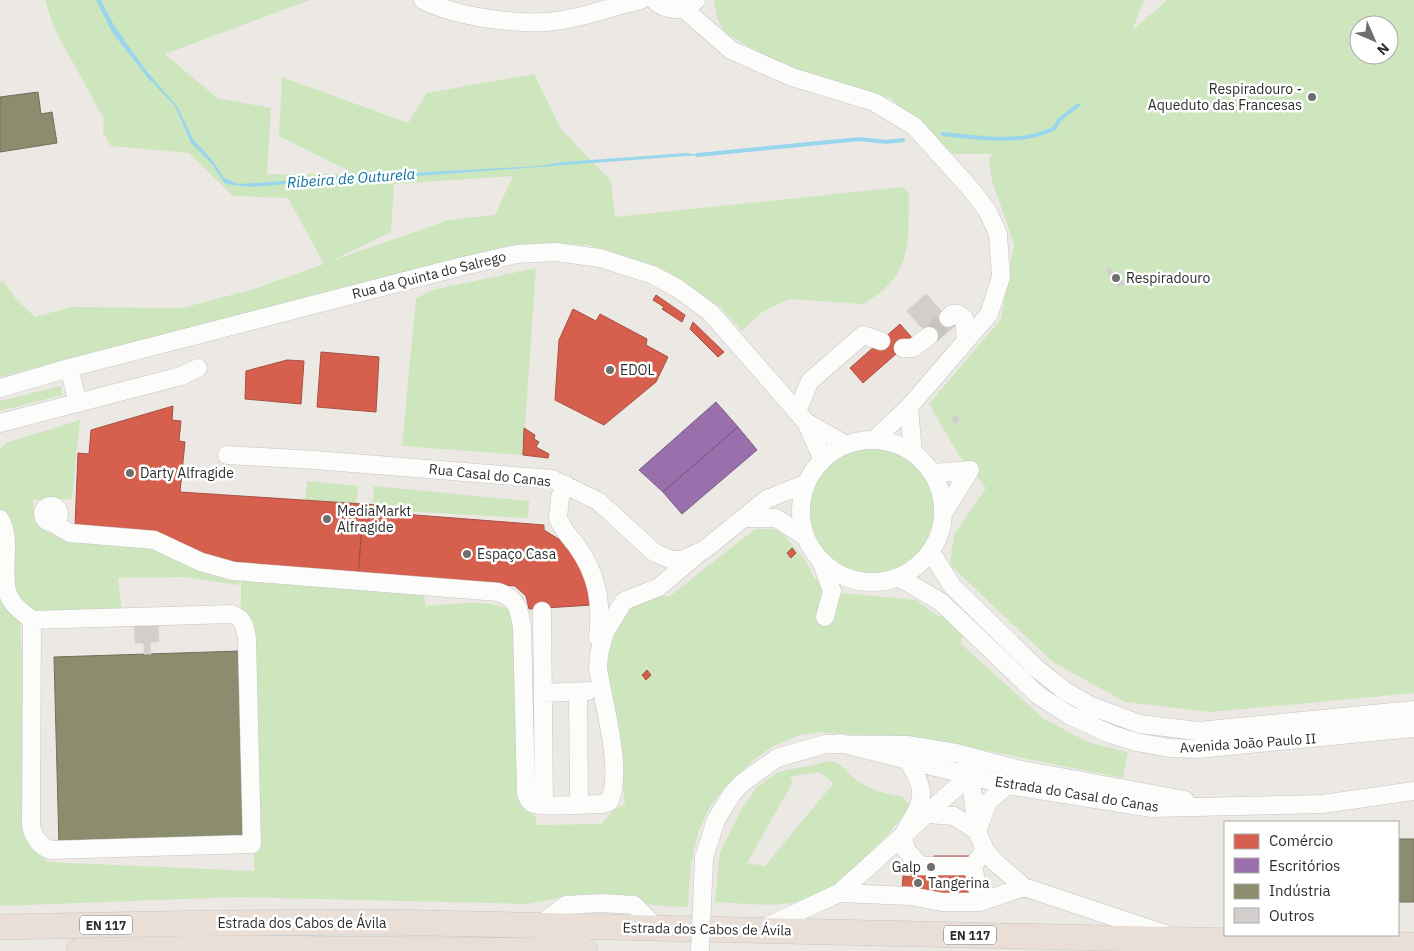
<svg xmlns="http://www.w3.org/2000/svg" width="1414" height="951" font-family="'IBM Plex Sans',sans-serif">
  <rect width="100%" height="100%" fill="#ece8e4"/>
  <path fill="#cee6be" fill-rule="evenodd" d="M45 0H310L165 54 217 98 271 108 267 174H346L347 170 279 136 282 77 408 123 427 93 534 74 561 129 611 181 615 217 902 187 909 193C908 245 914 274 863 304L789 299 762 312 742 331 721 308 646 263 588 245 555 243 513 245 0 377V281H3L16 299 35 317 71 307 182 308 254 289 324 264 288 198 233 196 189 153 111 146 103 133 104 119 54 28ZM513 176 495 215 449 220 331 261 391 232 394 184Z
    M714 0H1144L1132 31 1167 0H1414V693L1210 712 1125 702 1053 662 950 565 954 535 986 488 958 454 929 404 1001 319 1014 244 992 181 989 158 993 154H952L890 98 786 68 725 33 717 18ZM1359 25H1389V55H1359Z
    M536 268 523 455 402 446 416 298 436 289Z
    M61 386 62 395 0 411V401Z
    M80 420 72 499 33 500 35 519 44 529 61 539 138 543 241 576 424 595 426 606C450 605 500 596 515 615L519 803 535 816 537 825 601 824 614 810 625 804 606 661V649L625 609 659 596H670L755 529H775L784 535 806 561 814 578 841 593 916 600 939 617 943 613 964 635 960 643 1044 719 1090 743 1128 752 1123 778 953 744 819 732 800 735 773 746 755 759 724 788 708 810 698 833 691 864 688 907 660 906 580 894 527 904 238 897 0 906V449L6 443ZM182 577 239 585 241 579V610L254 645V871L48 862 34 843 20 625 122 611 118 578Z
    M808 511a64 64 0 1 1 128 0a64 64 0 1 1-128 0Z
    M307 481 358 486 356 504 305 500Z
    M374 486 529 501 528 518 380 510 381 504 373 503Z
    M831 761C843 764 846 772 855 779 868 790 888 794 903 797L910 806C883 843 839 896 791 903 769 907 738 903 715 902L720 852 742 808 758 786 778 772ZM817 772 828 778 833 784 765 866 747 863 793 782 790 777Z"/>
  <path fill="#99d6ec" d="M96 0H101L115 27 148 73 177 106 193 139 213 161 224 178 239 184 298 180V183L250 187 225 184 213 165 191 143 175 106 147 77 112 32Z
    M686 153 700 155 377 179H336V177L539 166 563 162Z"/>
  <path fill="#d6604d" stroke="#a45144" d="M656 295 685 315 682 322 662 309 664 307 653 300Z
    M573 309 596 321 600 314 647 339 646 345 668 357 656 382 604 425 555 400 559 340Z
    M693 322 724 352 718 357 690 329Z
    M900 324 913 339 863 383 850 368Z
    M321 352 379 357 376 412 317 407Z
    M287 360 304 361 301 404 245 399 246 371Z
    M173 406 172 420 181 421 179 441 185 442 180 492 364 504 358 574 246 566V563L218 559 75 526 78 453 89 454 91 430Z
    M524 428 535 435 534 439 539 442 536 447 549 454 548 458 523 455Z
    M364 504 377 505V512L544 525V530L565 543 589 580 592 605 529 609 526 596 515 586 358 574Z
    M792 548 796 553 791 558 787 553Z
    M647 670 651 675 646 680 642 675Z
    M934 856H969L968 907H933Z
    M911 873 934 874V892L902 889 903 876 911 877Z"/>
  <path fill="#9970ab" stroke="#795c86" d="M716 402 738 427 663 492 639 470Z
    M738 427 757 450 682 514 663 492Z"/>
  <path fill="#8c8c6e" stroke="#70705b" d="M38 92 41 114 52 112 57 143 0 152V97Z
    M241 651 246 840 59 846 54 657Z
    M1398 839H1414V902H1398Z"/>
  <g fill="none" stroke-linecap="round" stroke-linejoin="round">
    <path stroke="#99d6ec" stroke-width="4" d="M943 134C979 138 1022 145 1055 128L1059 120 1078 105
      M697 155 860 139 886 142 903 140
      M295 182 340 178"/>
  </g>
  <path fill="#d1cecb" stroke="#d7d4d0" d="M1308.5 97a3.5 3.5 0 1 1 7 0a3.5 3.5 0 1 1-7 0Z
    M1109 267 1125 283 1119 288 1106 270Z
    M926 294 955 326 935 343 907 311Z
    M956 415 960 420 955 424 951 419Z
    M134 622H158L159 642H150L151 654H144V643H135Z"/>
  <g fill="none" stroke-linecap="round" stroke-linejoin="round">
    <path stroke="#c6c3c0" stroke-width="18" stroke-dasharray="18 9" stroke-linecap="butt" d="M929 336 948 318"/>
    <defs>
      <path id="minor" d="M423 0C456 17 525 27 562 20 589 16 614 6 641 0
        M654 0C665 11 685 13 696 0
        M684 9 731 50 792 77 874 102 914 126 970 188 987 210 998 234 1001 277 989 314 909 407 874 440
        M948 318 952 314H958L964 318 966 340
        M903 348H913L929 336
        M69 368 78 403
        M0 388 69 368 463 266 517 254 556 252 600 258 653 275 677 288 710 312 806 422 823 460
        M909 407 913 453
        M797 411 810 381 863 335 881 341
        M806 422 846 445
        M0 423 181 376 198 368
        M801 511a71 71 0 1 1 142 0a71 71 0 1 1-142 0Z
        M227 455 315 460 552 479 598 501 655 553 672 560H682L704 550 767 499 807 483
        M932 473 970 470
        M566 485 560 497 558 518C562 529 570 537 577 546 598 576 602 603 598 638
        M43 514a8 8 0 1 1 16 0a8 8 0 1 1-16 0Z
        M944 512 970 470
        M744 518H776L806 537
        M0 519C13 541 0 571 8 594 12 605 23 613 32 620L232 614C244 619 245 626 247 639L252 844 50 850C39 845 34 838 31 826L32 620
        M51 522 70 533 154 540 201 562 233 571 498 592C517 598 519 609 522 627L526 793C527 797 528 800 532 803 540 808 590 804 602 804L609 802C624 771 603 703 598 668L599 654 605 632 624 601 659 587 700 552
        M931 552 952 586 1036 668 1065 691 1091 706 1140 724 1198 731 1414 710
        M821 561 832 591 825 617
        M898 577 941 602 1038 695 1069 715 1110 734 1136 742 1170 748 1198 749 1414 728
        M542 611 544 805
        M578 692 579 805
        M543 693 588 691
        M840 743 1007 785 1152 808 1323 804 1414 791
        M908 761C930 796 922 802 903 835L906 850 920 866H973L985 850
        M966 768 970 775 977 828
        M1007 785 988 802 977 831 985 850 995 862 1024 887 1165 934
        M929 814 954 816 977 831
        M704 858 716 820 732 794 742 783 777 758 825 744 907 745 956 753 1017 769 1185 800
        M973 866 980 902
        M839 893 910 896 942 902H980L1024 887
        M540 925 566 905 602 903 634 905 657 928
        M766 927 839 893 970 775 979 772"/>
      <path id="highway" d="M0 927 212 923 385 922 1414 945
        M79 951 212 948 585 951"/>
    </defs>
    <use href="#minor" stroke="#c5c4c5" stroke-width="19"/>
    <use href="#highway" stroke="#c6c5c4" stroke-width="26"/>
    <use href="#minor" stroke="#fcfcfb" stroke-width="18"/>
    <use href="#highway" stroke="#eadfd6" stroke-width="25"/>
    <defs>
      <path id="minor-bridge" d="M700 951 704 858"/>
    </defs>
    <use href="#minor-bridge" stroke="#c5c4c5" stroke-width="19" stroke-linecap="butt"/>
    <use href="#minor-bridge" stroke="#fcfcfb" stroke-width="18"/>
  </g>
  <g fill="#706f6e" stroke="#fff" stroke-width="2">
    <circle cx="1312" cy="97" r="5"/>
    <circle cx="1116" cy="278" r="5"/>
    <circle cx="610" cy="370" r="5"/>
    <circle cx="130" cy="473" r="5"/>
    <circle cx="327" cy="519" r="5"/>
    <circle cx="467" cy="554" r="5"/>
    <circle cx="931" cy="867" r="5"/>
    <circle cx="918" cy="883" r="5"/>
  </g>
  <g text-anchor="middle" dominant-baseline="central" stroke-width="5" stroke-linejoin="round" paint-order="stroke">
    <g fill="#fff" stroke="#6d6d6d" stroke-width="1">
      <rect x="80" y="915.5" width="52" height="19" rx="4"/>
      <rect x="944" y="925.5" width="52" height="19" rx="4"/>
    </g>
    <g font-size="12" font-weight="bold" fill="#2e2e2e">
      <text x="106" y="925">EN 117</text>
      <text x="970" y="935">EN 117</text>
    </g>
    <g font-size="14" fill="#2e2e2e" stroke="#fff" text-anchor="start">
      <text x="1302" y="89" text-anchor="end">Respiradouro -<tspan x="1302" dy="16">Aqueduto das Francesas</tspan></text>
      <text x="1126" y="278">Respiradouro</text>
      <text x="620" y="370">EDOL</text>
      <text x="140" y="473">Darty Alfragide</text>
      <text x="337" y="511">MediaMarkt<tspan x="337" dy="16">Alfragide</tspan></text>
      <text x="477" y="554">Espaço Casa</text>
      <text x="921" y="867" text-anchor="end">Galp</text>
      <text x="928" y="883">Tangerina</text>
    </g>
    <g font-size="14" fill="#2e2e2e" stroke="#fff">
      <text transform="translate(429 275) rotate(-14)">Rua da Quinta do Salrego</text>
      <text transform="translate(490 475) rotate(6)">Rua Casal do Canas</text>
      <text transform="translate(1248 743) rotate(-4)">Avenida João Paulo II</text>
      <text transform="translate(1077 794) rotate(9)">Estrada do Casal do Canas</text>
      <text x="302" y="923">Estrada dos Cabos de Ávila</text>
      <text transform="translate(707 929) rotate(1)">Estrada dos Cabos de Ávila</text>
    </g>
    <g font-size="15" font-style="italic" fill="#0d6fa3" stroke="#fff">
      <text transform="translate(351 178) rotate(-4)">Ribeira de Outurela</text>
    </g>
  </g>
  <rect x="1224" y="821" width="175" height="115" fill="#ffffff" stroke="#ababab"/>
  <rect x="1234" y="834" width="25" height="15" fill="#d6604d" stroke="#ababab"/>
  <text x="1269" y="846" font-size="15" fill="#2e2e2e">Comércio</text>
  <rect x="1234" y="858" width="25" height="15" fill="#9970ab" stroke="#ababab"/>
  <text x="1269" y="871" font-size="15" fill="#2e2e2e">Escritórios</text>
  <rect x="1234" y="884" width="25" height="15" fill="#8c8c6e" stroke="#ababab"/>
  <text x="1269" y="896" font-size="15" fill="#2e2e2e">Indústria</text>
  <rect x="1234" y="908" width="25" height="15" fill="#d1cecb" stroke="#ababab"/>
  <text x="1269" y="921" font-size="15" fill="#2e2e2e">Outros</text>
  <g transform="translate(1374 40) rotate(135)"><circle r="24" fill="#ffffff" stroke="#ababab"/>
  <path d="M0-4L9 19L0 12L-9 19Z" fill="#706f6e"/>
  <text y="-8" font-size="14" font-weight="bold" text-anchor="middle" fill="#2e2e2e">N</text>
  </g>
</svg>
